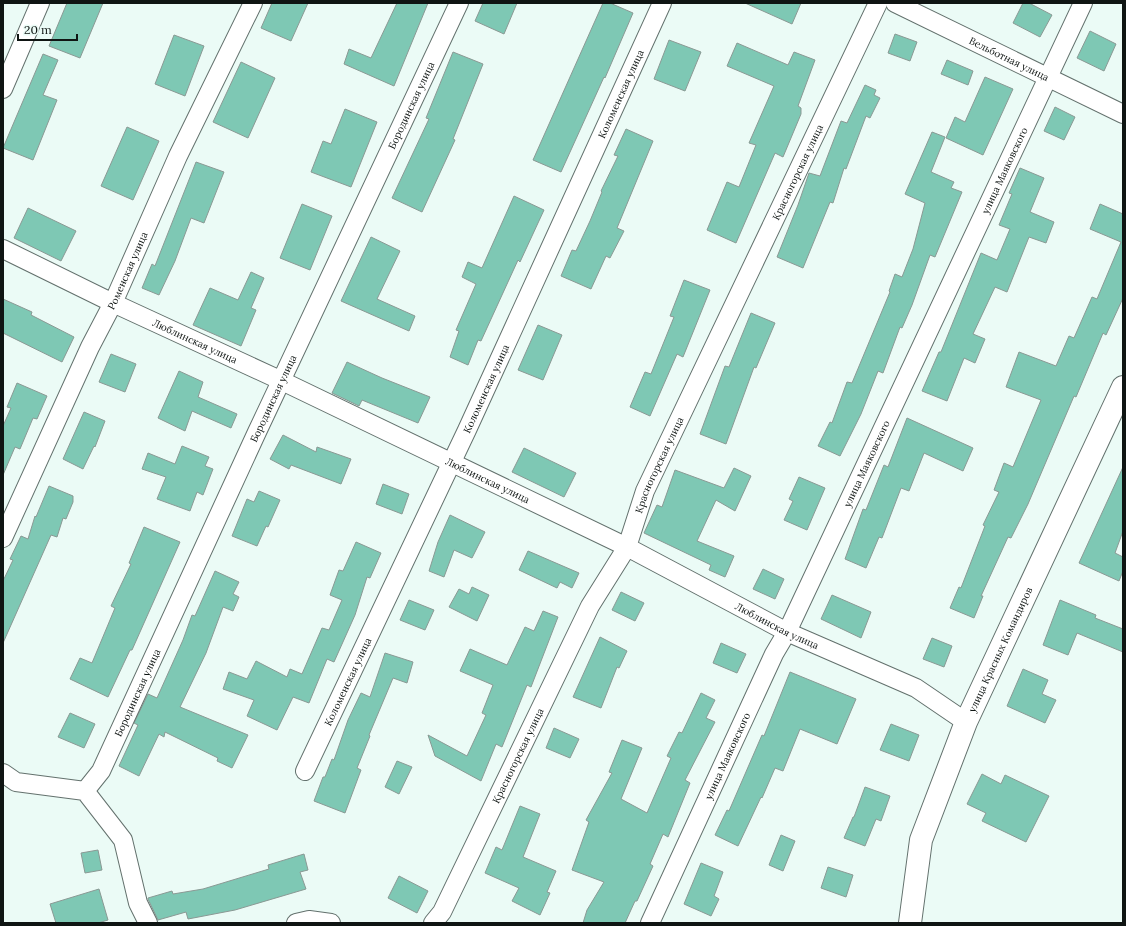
<svg xmlns="http://www.w3.org/2000/svg" width="1126" height="926" font-family="Lora,serif">
  <rect width="100%" height="100%" fill="#ebfbf6"/>
  <path fill="#7ec8b4" stroke="#8a9994" d="M67 3H103L80 58 49 46Z
    M272 3H308L291 41 261 28Z
    M397 3H428L394 86 344 64 349 49 371 58Z
    M483 3H517L504 34 475 21Z
    M603 3H610L633 13 605 78 604 77 561 172 533 160Z
    M745 3H801L792 24Z
    M1023 3H1029L1052 15 1040 37 1013 23Z
    M1090 31 1116 44 1104 71 1077 58Z
    M895 34 917 42 910 61 888 53Z
    M174 35 204 46 185 96 155 84Z
    M669 40 701 52 685 91 654 79Z
    M737 43 788 65 794 52 815 60 798 106 801 108V114L783 157 775 153 736 243 707 230 727 182 739 187 756 145 749 143 774 86 727 66Z
    M453 52 483 64 453 139 455 140 422 212 392 198 429 119 426 118Z
    M43 54 58 60 43 95 57 100 33 160 3 148Z
    M947 60 973 71 968 85 941 74Z
    M241 62 275 78 248 138 213 122Z
    M985 77 1013 89 983 155 946 138 955 117 965 122Z
    M865 85 876 90 874 95 880 98 870 118 866 116 846 169 844 168 833 203 830 202 803 268 777 257 798 205 809 173 820 176 841 121 847 123Z
    M1055 107 1075 117 1064 140 1044 131Z
    M345 109 377 122 351 187 311 172 323 141 331 144Z
    M127 127 159 141 133 200 101 186Z
    M626 129 653 141 617 228 624 231 610 258 606 256 591 289 561 276 572 250 576 251 590 221 602 192 601 191 618 156 614 155Z
    M932 132 945 137 931 172 954 182 951 188 962 192 935 257 930 255 912 305 902 328 900 327 883 373 878 371 861 414 840 456 818 446 830 422 832 423 847 382 852 383 890 292 889 291 895 274 902 277 913 249 925 203 905 194Z
    M196 162 224 172 204 223 191 218 175 261 159 295 142 288 152 264 155 266Z
    M1020 168 1044 178 1030 212 1054 222 1046 243 1029 237 1007 292 995 287 973 334 985 339 975 363 964 358 947 401 922 391 939 352H941L981 253 997 260 1010 229 999 225 1012 194 1009 193Z
    M514 196 544 210 520 262 518 260 481 341 478 340 468 365 450 357 459 331 456 330 476 284 462 277 468 262 482 268Z
    M302 204 332 216 310 270 280 258Z
    M1100 204 1123 214V298L1106 335 1103 333 1076 397 1074 396 1028 504 1011 538 1008 537 981 596H983L974 618 950 608 959 587 961 588 985 526 983 525 999 492 994 490 1004 463 1013 467 1041 400 1006 387 1019 352 1056 366 1069 336 1074 338 1092 297 1097 299 1121 242 1090 229Z
    M28 208 76 231 61 261 14 238Z
    M371 237 400 251 377 299 415 316 409 331 341 301Z
    M251 272 264 278 251 308 256 310 241 346 193 325 210 288 238 300Z
    M684 280 710 290 683 357 677 354 650 416 630 407 645 372 651 374 674 317 670 316Z
    M3 299 32 312 31 315 74 337 62 362 3 333Z
    M751 313 775 323 756 368 754 367 726 444 700 434 725 366 729 367Z
    M538 325 562 335 543 380 518 370Z
    M111 354 136 364 125 392 99 382Z
    M347 362 382 378 430 397 418 423 362 400 359 406 332 393Z
    M179 371 203 382 198 397 237 414 231 428 192 411 185 431 158 418Z
    M17 383 47 396 37 419 33 418 20 449 15 447 3 475V426L11 408 7 407Z
    M84 412 105 421 95 447 94 446 83 469 63 459Z
    M907 418 973 448 963 471 924 453 909 491 901 488 882 538 879 537 866 568 845 559 863 509 866 510 884 465 888 467Z
    M283 435 316 452 317 447 351 459 341 484 291 465 289 469 270 459Z
    M182 446 209 457 205 466 213 469 203 495 197 492 190 511 157 499 166 477 142 469 148 453 175 464Z
    M524 448 576 473 564 497 512 472Z
    M1123 467V531L1115 553 1123 557V571L1119 581 1079 563Z
    M734 468 751 476 735 511 716 500 697 541 734 556 725 577 709 570 711 565 644 533 657 505 662 507 675 470 724 488Z
    M799 477 825 488 807 530 784 520 793 501 789 499Z
    M383 484 409 494 402 514 376 504Z
    M49 486 73 496V502L66 519 63 518 57 537 51 535 3 643V581L13 560 10 559 21 536 28 539 35 516 36 517Z
    M259 491 280 500 268 527 266 526 257 546 232 536 247 499 254 502Z
    M450 515 485 532 472 558 454 550 444 577 429 571 438 542Z
    M144 527 180 542 132 650H130L108 697 70 679 80 658 92 663 115 608 111 606 131 564 129 563Z
    M356 542 381 553 370 578 367 577 355 615 334 662 327 659 309 703 293 697 277 730 247 716 254 700 223 689 229 672 247 679 256 661 287 677 290 669 302 674 322 628 329 630 342 600 330 595 339 570 343 571Z
    M528 551 579 573 572 588 560 582 557 588 519 570Z
    M763 569 784 579 775 599 753 589Z
    M215 571 239 582 233 594 239 597 233 611 223 607 206 653 180 707 248 735 232 768 217 761 218 758 165 732 164 737 159 734 139 776 119 766 138 725 134 723 148 694 157 698 183 640 192 615 195 616Z
    M472 587 489 595 477 621 449 607 459 589 469 594Z
    M621 592 644 603 635 621 612 610Z
    M832 595 871 612 861 638 821 619Z
    M409 600 434 610 425 630 400 620Z
    M1060 600 1096 615 1095 618 1123 629V652L1077 633 1068 655 1043 645Z
    M543 611 558 617 531 687 527 685 502 747 496 744 481 781 435 756 428 735 467 756 486 715 482 713 493 685 460 671 470 649 507 665 525 627 534 631Z
    M600 637 627 651 619 668 617 667 601 708 573 697Z
    M932 638 952 646 944 667 923 659Z
    M721 643 746 654 737 673 713 663Z
    M385 653 413 662 407 683 393 678 369 735 370 736 357 768 361 770 345 813 314 801 323 777H325L332 759 334 760 348 720 361 693 370 697Z
    M1023 669 1048 680 1042 694 1056 700 1045 723 1007 706Z
    M790 672 856 699 837 744 800 729 783 771 775 768 762 798 761 797 738 846 715 835 727 810 729 811 762 735 764 736Z
    M701 693 715 700 706 718 715 722 685 780 690 783 668 837 663 834 650 864 653 866 637 901H635L625 923H583L587 910 604 882 572 870 589 822 586 820 612 773 609 772 622 740 642 748 621 799 647 813 671 758 667 756 679 732 682 733Z
    M70 713 95 724 84 748 58 737Z
    M891 724 919 735 909 761 880 750Z
    M554 728 579 739 570 758 546 748Z
    M397 761 412 767 399 794 385 787Z
    M982 774 1001 784 1005 775 1049 796 1026 842 982 821 986 813 967 804Z
    M865 787 890 796 881 821 876 819 865 846 844 838 853 817H854Z
    M520 806 540 814 523 857 556 871 547 892 550 893 540 915 512 901 519 888 485 873 496 847 502 850Z
    M781 835 795 841 783 871 769 865Z
    M98 850 102 870 85 873 81 853Z
    M304 854 308 870 300 872 306 889 235 910 188 919 186 912 158 920 148 899V898L172 891 173 894 203 889 269 869 268 865Z
    M701 863 723 872 714 896 719 899 711 916 684 904Z
    M828 867 853 875 846 897 821 888Z
    M399 876 428 891 417 913 388 898Z
    M99 889 108 920 98 923H56L50 904Z"/>
  <g fill="none" stroke-linecap="round" stroke-linejoin="round">
    <defs>
      <g id="minor">
        <path id="s1" d="M895 3 1123 114"/>
        <path d="M3 89 40 3"/>
        <path id="s2" d="M3 249 113 303 282 381 627 547 787 632 916 688 966 722"/>
        <path id="s3" d="M3 538 90 347 113 303 178 156 253 3"/>
        <path id="s4" d="M305 771 467 430 662 3"/>
        <path d="M3 773 16 782 85 791 123 840 138 903 148 923"/>
        <path id="s5" d="M85 791 101 771 257 432 459 3"/>
        <path d="M296 923 309 920 331 923"/>
        <path id="s6" d="M433 923 442 912 590 606 627 547 645 491 878 3"/>
        <path id="s7" d="M650 923 774 654 787 632 1083 3"/>
      </g>
      <g id="tertiary">
        <path id="s8" d="M910 923 921 840 966 722 1123 387"/>
      </g>
    </defs>
    <use href="#minor" stroke="#63716d" stroke-width="20"/>
    <use href="#tertiary" stroke="#63716d" stroke-width="24"/>
    <use href="#minor" stroke="#fff" stroke-width="18"/>
    <use href="#tertiary" stroke="#fff" stroke-width="22"/>
  </g>
  <g text-anchor="middle" dominant-baseline="central" stroke-width="3.5" stroke-linejoin="round" paint-order="stroke">
    <g font-size="10" fill="#0f1513" stroke="#ebfbf6">
      <text stroke="none"><textPath href="#s1" startOffset="127">Вельботная улица</textPath></text>
      <text stroke="none"><textPath href="#s4" startOffset="747">Коломенская улица</textPath></text>
      <text stroke="none"><textPath href="#s5" startOffset="760">Бородинская улица</textPath></text>
      <text stroke="none"><textPath href="#s7" startOffset="832">улица Маяковского</textPath></text>
      <text stroke="none"><textPath href="#s6" startOffset="836">Красногорская улица</textPath></text>
      <text stroke="none"><textPath href="#s3" startOffset="295">Роменская улица</textPath></text>
      <text stroke="none"><textPath href="#s2" startOffset="213">Люблинская улица</textPath></text>
      <text stroke="none"><textPath href="#s4" startOffset="423">Коломенская улица</textPath></text>
      <text stroke="none"><textPath href="#s5" startOffset="436">Бородинская улица</textPath></text>
      <text stroke="none"><textPath href="#s7" startOffset="508">улица Маяковского</textPath></text>
      <text stroke="none"><textPath href="#s6" startOffset="512">Красногорская улица</textPath></text>
      <text stroke="none"><textPath href="#s2" startOffset="537">Люблинская улица</textPath></text>
      <text stroke="none"><textPath href="#s2" startOffset="861">Люблинская улица</textPath></text>
      <text stroke="none"><textPath href="#s8" startOffset="290">улица Красных Командиров</textPath></text>
      <text stroke="none"><textPath href="#s4" startOffset="99">Коломенская улица</textPath></text>
      <text stroke="none"><textPath href="#s5" startOffset="112">Бородинская улица</textPath></text>
      <text stroke="none"><textPath href="#s7" startOffset="184">улица Маяковского</textPath></text>
      <text stroke="none"><textPath href="#s6" startOffset="188">Красногорская улица</textPath></text>
    </g>
  </g>
  <rect width="1126" height="926" fill="none" stroke="#0f1513" stroke-width="8"/>
  <path d="M18 34v6h59v-6" fill="none" stroke="#0f1513" stroke-width="2"/>
  <text x="24" y="34" font-size="12" fill="#0f1513" stroke="#ebfbf6" stroke-width="3" paint-order="stroke">20 m</text>
</svg>
